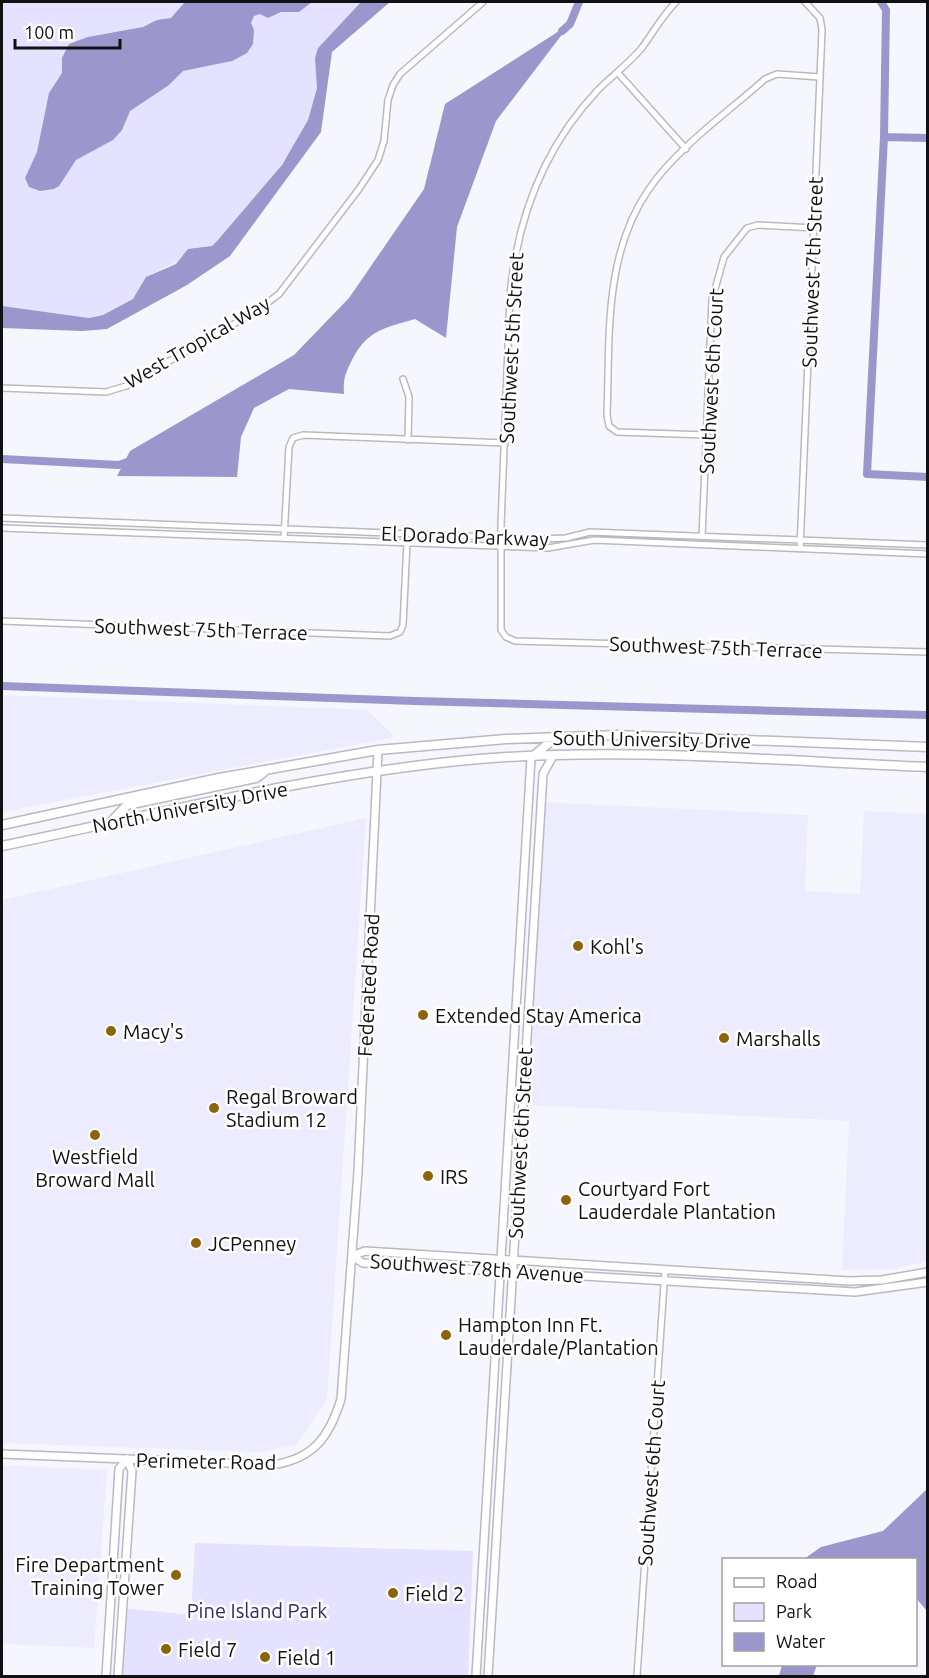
<svg xmlns="http://www.w3.org/2000/svg" width="929" height="1678" font-family="Ubuntu,sans-serif">
  <rect width="100%" height="100%" fill="#f6f6fe"/>
  <path fill="#edecff" d="M2 695 367 710 395 737 2 812Z
    M541 802 808 815 805 891 860 894 864 811 927 814V1261L894 1269 842 1270 849 1121 526 1105Z
    M366 818 327 1400 296 1445 259 1452 2 1443V900Z
    M2 1465 107 1470 94 1648 2 1644Z"/>
  <path fill="#e4e2fe" d="M2 2H361L318 48 317 88 308 120 289 154 265 188 212 246 151 274 133 299 103 315 89 318 2 306Z
    M195 1543 473 1551 468 1676H118L123 1608 191 1615Z"/>
  <path fill="#9b97cd" d="M185 2H312L299 12H281L268 18 260 14 254 16 251 23 254 30 253 44 247 53 232 61 183 71 169 85 130 111 122 130 113 140 76 160 59 186 54 189 40 191 29 187 25 178 37 152 49 93 62 73V58L69 44 88 37 143 27 157 20 171 18Z
    M361 2H390L332 52 321 132 230 256 187 285 107 329 82 331 2 328V306L89 318 103 315 133 299 146 277 176 264 188 249 212 246 217 241 282 165 308 120 317 88 315 58 318 48Z
    M570 24 496 121 457 227 446 338 415 319C383 328 366 331 351 362 345 374 343 380 344 394L289 389 254 408 241 437 237 477 117 476 130 451 294 355 349 298 424 189 445 104Z
    M927 1489V1611L916 1598V1560L804 1559 821 1547 883 1531Z
    M782 1665V1664L817 1665 813 1676H779Z"/>
  <g fill="none" stroke-linecap="round" stroke-linejoin="round">
    <path stroke="#9b97cd" stroke-width="8" d="M881 2 886 10 884 137 928 138
      M562 31 570 24 579 2
      M884 137 867 474 928 477
      M2 459 119 465 133 460
      M2 686 415 701 928 715"/>
    <defs>
      <path id="minor" d="M676 2C662 16 653 33 641 49 628 64 612 76 598 90 544 147 517 219 510 296L501 525V630L506 637 515 641 928 652
        M618 73 686 149
        M403 379 409 397 408 440
        M2 388 106 392 126 386 258 310 279 294 359 189 378 160 384 141 388 100 393 85 400 74 483 2
        M707 435 617 432 609 426 607 415C610 339 603 255 649 189 677 148 728 112 765 79L777 74 820 77
        M2 518 539 539 566 538 590 532 928 545
        M2 528 548 548 594 540 928 554
        M702 537 712 300 724 257 747 228 758 225 815 228
        M284 538 289 447 293 438 303 435 505 443
        M800 549 822 30 820 18 805 2
        M2 621 390 636 400 632 403 625 407 542
        M637 1676 665 1270"/>
      <path id="tertiary" d="M352 1256 363 1263 855 1292 928 1282
        M352 1256 365 1251 849 1281 882 1280 928 1272
        M2 1454 272 1465C313 1459 329 1438 341 1399L358 1172 378 750
        M106 1676 119 1469 127 1459
        M118 1676 132 1471 127 1459
        M476 1676 531 758
        M488 1676 543 774 553 756"/>
      <path id="primary" d="M531 758 556 737
        M110 823 127 805 256 778 264 772
        M2 825 219 778 378 750 506 739 617 735 928 747
        M2 846C156 814 311 775 468 760 620 746 775 761 928 767"/>
    </defs>
    <use href="#minor" stroke="#bab9c3" stroke-width="8"/>
    <use href="#tertiary" stroke="#bab9c3" stroke-width="10"/>
    <use href="#primary" stroke="#bab9c3" stroke-width="11"/>
    <use href="#minor" stroke="#fff" stroke-width="5"/>
    <use href="#tertiary" stroke="#fff" stroke-width="7"/>
    <use href="#primary" stroke="#fff" stroke-width="8"/>
  </g>
  <g fill="#8e6409" stroke="#fff" stroke-width="2">
    <circle cx="578" cy="946" r="6"/>
    <circle cx="423" cy="1015" r="6"/>
    <circle cx="111" cy="1031" r="6"/>
    <circle cx="724" cy="1038" r="6"/>
    <circle cx="214" cy="1108" r="6"/>
    <circle cx="95" cy="1135" r="6"/>
    <circle cx="428" cy="1176" r="6"/>
    <circle cx="566" cy="1200" r="6"/>
    <circle cx="196" cy="1243" r="6"/>
    <circle cx="446" cy="1335" r="6"/>
    <circle cx="176" cy="1575" r="6"/>
    <circle cx="393" cy="1593" r="6"/>
    <circle cx="166" cy="1649" r="6"/>
    <circle cx="265" cy="1657" r="6"/>
  </g>
  <g text-anchor="middle" dominant-baseline="central" stroke-width="5" stroke-linejoin="round" paint-order="stroke">
    <g font-size="20" fill="#111114" stroke="#fff">
      <text transform="translate(812 272) rotate(-88)">Southwest 7th Street</text>
      <text transform="translate(197 342) rotate(-30)">West Tropical Way</text>
      <text transform="translate(511 348) rotate(-87)">Southwest 5th Street</text>
      <text transform="translate(711 381) rotate(-87)">Southwest 6th Court</text>
      <text transform="translate(465 536) rotate(2)">El Dorado Parkway</text>
      <text transform="translate(201 629) rotate(2)">Southwest 75th Terrace</text>
      <text transform="translate(716 647) rotate(2)">Southwest 75th Terrace</text>
      <text transform="translate(652 739) rotate(1)">South University Drive</text>
      <text transform="translate(190 807) rotate(-11)">North University Drive</text>
      <text transform="translate(368 985) rotate(-87)">Federated Road</text>
      <text transform="translate(520 1143) rotate(-87)">Southwest 6th Street</text>
      <text transform="translate(477 1268) rotate(4)">Southwest 78th Avenue</text>
      <text transform="translate(206 1461) rotate(1)">Perimeter Road</text>
      <text transform="translate(651 1473) rotate(-86)">Southwest 6th Court</text>
    </g>
    <g font-size="20" fill="#111114" stroke="#fff" text-anchor="start">
      <text x="590" y="946">Kohl's</text>
      <text x="435" y="1015">Extended Stay America</text>
      <text x="123" y="1031">Macy's</text>
      <text x="736" y="1038">Marshalls</text>
      <text x="226" y="1096">Regal Broward<tspan x="226" dy="23">Stadium 12</tspan></text>
      <text x="95" y="1156" text-anchor="middle">Westfield<tspan x="95" dy="23">Broward Mall</tspan></text>
      <text x="440" y="1176">IRS</text>
      <text x="578" y="1188">Courtyard Fort<tspan x="578" dy="23">Lauderdale Plantation</tspan></text>
      <text x="208" y="1243">JCPenney</text>
      <text x="458" y="1324">Hampton Inn Ft.<tspan x="458" dy="23">Lauderdale/Plantation</tspan></text>
      <text x="164" y="1564" text-anchor="end">Fire Department<tspan x="164" dy="23">Training Tower</tspan></text>
      <text x="405" y="1593">Field 2</text>
      <text x="178" y="1649">Field 7</text>
      <text x="277" y="1657">Field 1</text>
    </g>
    <g font-size="20" fill="#342767" stroke="#fff">
      <text x="257" y="1610">Pine Island Park</text>
    </g>
  </g>
  <rect width="929" height="1678" fill="none" stroke="#111114" stroke-width="6"/>
  <rect x="722" y="1558" width="195" height="108" fill="#ffffff" stroke="#a0a0a1" stroke-width="1.5"/>
  <rect x="734" y="1578" width="30" height="9" fill="#ffffff" stroke="#a0a0a1" stroke-width="1.5"/>
  <text x="776" y="1588" font-size="18" fill="#111114">Road</text>
  <rect x="734" y="1603" width="30" height="18" fill="#e4e2fe" stroke="#a0a0a1" stroke-width="1.5"/>
  <text x="776" y="1618" font-size="18" fill="#111114">Park</text>
  <rect x="734" y="1633" width="30" height="18" fill="#9b97cd" stroke="#a0a0a1" stroke-width="1.5"/>
  <text x="776" y="1648" font-size="18" fill="#111114">Water</text>
  <path d="M15 39v9h105v-9" fill="none" stroke="#111114" stroke-width="3"/>
  <text x="24" y="39" font-size="18" fill="#111114" stroke="#ffffff" stroke-width="4.5" paint-order="stroke">100 m</text>
</svg>
